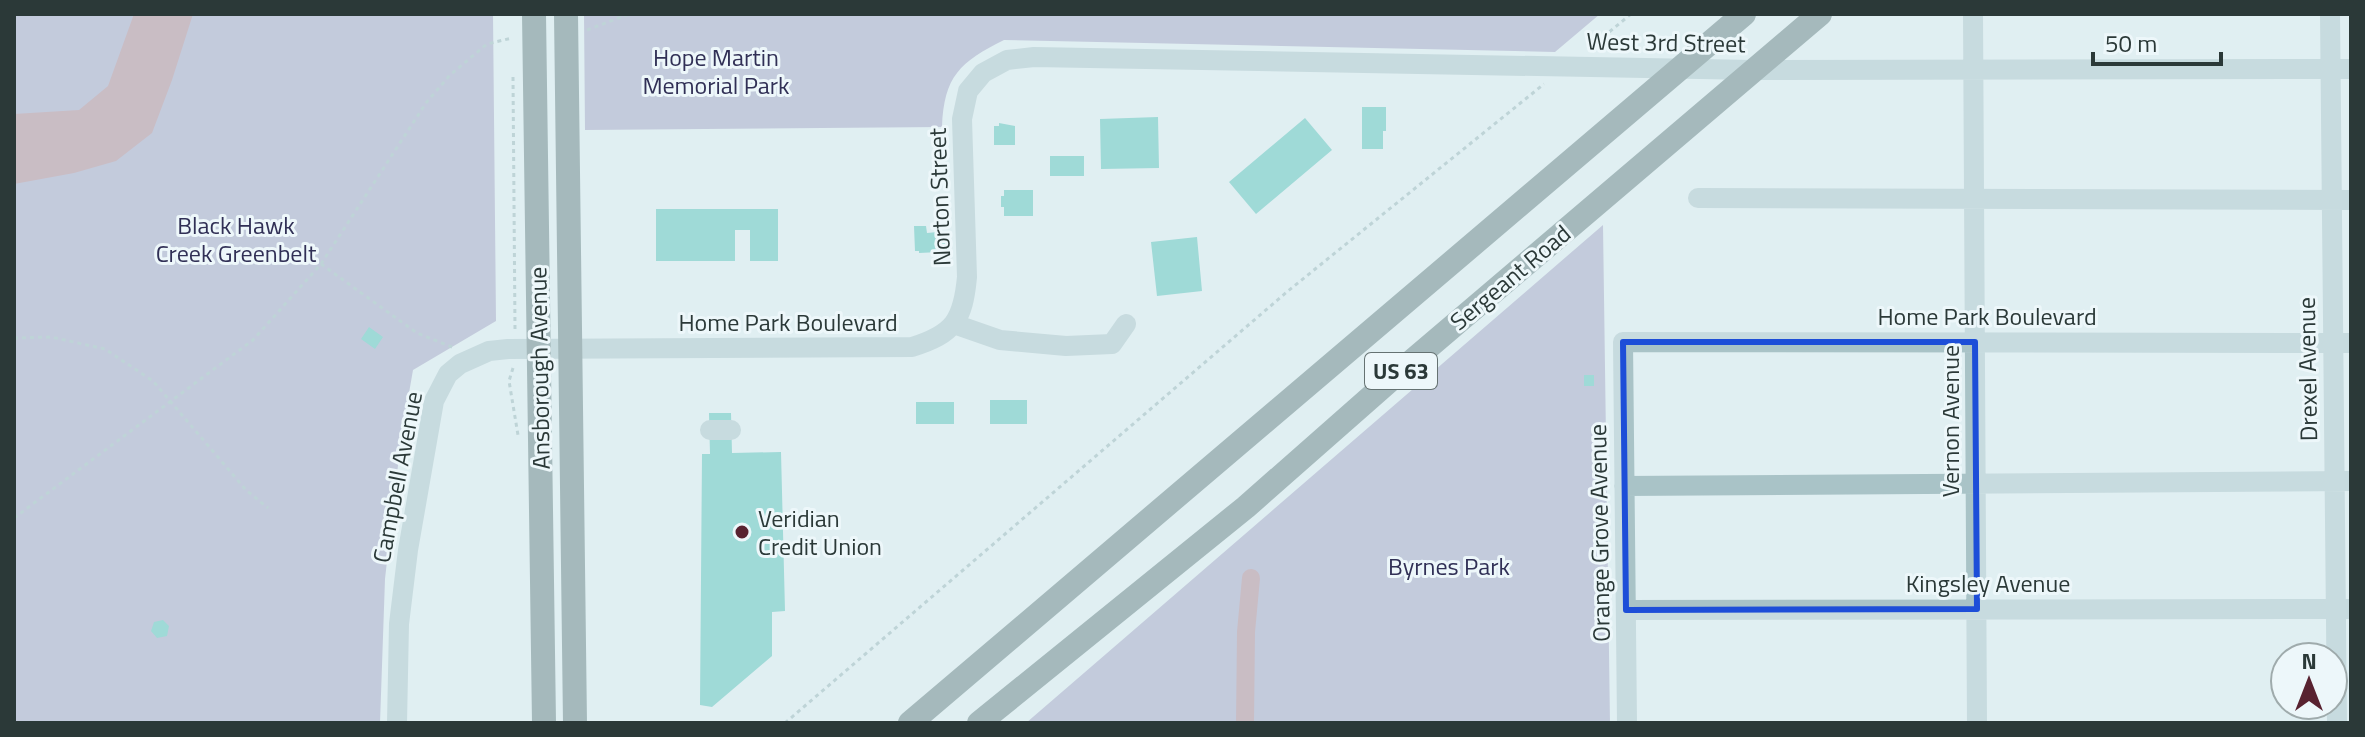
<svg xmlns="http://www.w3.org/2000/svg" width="2365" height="737" font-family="'Titillium Web',sans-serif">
  <rect width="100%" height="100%" fill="#e0eff2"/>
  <path fill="#a1a0c1" d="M14 14H493L496 321 413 370 401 439 385 579 380 723H14Z
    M584 14H1600L1555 52 1004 40C960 62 944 76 942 127L585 130Z
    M1603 225 1610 723H1026Z"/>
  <path fill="#ae808d" d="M134 14H193L172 80 152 133 116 161 74 173 14 184V114L79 110 108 86Z"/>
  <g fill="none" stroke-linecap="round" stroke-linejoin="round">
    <path stroke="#ae808d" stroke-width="18" d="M1245 723 1246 632 1251 578"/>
  </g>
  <path fill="#50c0b6" d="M1362 107H1386V131H1383V149H1362Z
    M1158 117 1159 168 1101 169 1100 119Z
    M1305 118 1332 150 1256 214 1229 182Z
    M999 123 1015 126V145H994V126H999Z
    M1050 156H1084V176H1050Z
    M1004 190H1033V216H1004V207H1001V196H1004Z
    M656 209H778V261H750V230H735V261H656Z
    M914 226H926L927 233 938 232 939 236H945L946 248 939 249V252L919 253V251H915Z
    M1197 237 1202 291 1157 296 1151 242Z
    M369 327 383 337 375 349 361 339Z
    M1584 375H1594V386H1584Z
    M990 400H1027V424H990Z
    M916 402H954V424H916Z
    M709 413H731L732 453 781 452 785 611 772 612V656L712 707 700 705 702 454H710Z
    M163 620 169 626 167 636 157 638 151 631 154 622Z"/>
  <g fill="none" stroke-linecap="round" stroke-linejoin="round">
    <path stroke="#96b3b6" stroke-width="3" stroke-dasharray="4 4" stroke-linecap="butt" d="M587 30 629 14
      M1591 47 1631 14
      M513 77 515 329
      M321 264 417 333 452 347
      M14 338 51 337 105 349 153 381 246 490 268 508
      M513 368 509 381 518 435
      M14 518 253 340 321 264 426 103 450 75 487 44 512 38
      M785 723 1288 291 1544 84"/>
    <path stroke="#a9c3c7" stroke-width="20" d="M1973 14 1977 723
      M2330 14 2337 723
      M1698 198 2351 200
      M954 324 1000 340 1066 346 1112 344 1126 324
      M710 430H731
      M1624 486 2351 481
      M1626 610 2351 609
      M397 723 399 624 408 550 434 401 448 374 460 364 489 351 508 349 912 347C954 334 963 320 967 277L962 119 968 91 983 73 1007 60 1034 57 1753 70 2351 69
      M1627 723 1623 342 2351 343"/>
    <path stroke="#5d797a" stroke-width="24" d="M534 14 544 723
      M566 14 575 723
      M910 723 1744 14
      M979 723 1246 507 1405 367 1820 14"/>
  </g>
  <path d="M0 0H2365V737H0ZM1623 342H1975L1977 609 1626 610Z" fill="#e0eff2" fill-opacity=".55" fill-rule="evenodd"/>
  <path fill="none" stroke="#1d4ed8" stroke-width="6" stroke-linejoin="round" d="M1623 342H1975L1977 609 1626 610Z"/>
  <circle fill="#582230" stroke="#edf7fa" stroke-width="3" cx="742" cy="532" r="8"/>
  <g text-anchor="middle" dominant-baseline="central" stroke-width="6" stroke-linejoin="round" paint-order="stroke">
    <rect fill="#edf7fa" stroke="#657272" stroke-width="2" x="1365" y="353" width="72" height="36" rx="6"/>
    <g font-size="22" font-weight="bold" fill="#2b3938">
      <text x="1401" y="371">US 63</text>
    </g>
    <g font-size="24" fill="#2b3938" stroke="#edf7fa">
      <text transform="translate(1666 42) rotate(1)">West 3rd Street</text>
      <text transform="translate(939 197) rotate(-92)">Norton Street</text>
      <text transform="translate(1510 277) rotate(-40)">Sergeant Road</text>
      <text x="1987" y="316">Home Park Boulevard</text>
      <text x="788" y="322">Home Park Boulevard</text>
      <text transform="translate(539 368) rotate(-91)">Ansborough Avenue</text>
      <text transform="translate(2307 369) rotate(-91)">Drexel Avenue</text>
      <text transform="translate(1950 421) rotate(-90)">Vernon Avenue</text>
      <text transform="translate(397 477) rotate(-79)">Campbell Avenue</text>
      <text transform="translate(1599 533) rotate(-91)">Orange Grove Avenue</text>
      <text x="1988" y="583">Kingsley Avenue</text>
    </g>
    <g font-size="24" fill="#313056" stroke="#edf7fa">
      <text x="716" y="57">Hope Martin<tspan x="716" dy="28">Memorial Park</tspan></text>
      <text x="236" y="225">Black Hawk<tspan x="236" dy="28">Creek Greenbelt</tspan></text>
      <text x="1449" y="566">Byrnes Park</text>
    </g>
    <g font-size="24" fill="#2b3938" stroke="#edf7fa" text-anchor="start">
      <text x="758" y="518">Veridian<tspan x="758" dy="28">Credit Union</tspan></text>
    </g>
  </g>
  <rect width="2365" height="737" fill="none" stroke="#2b3938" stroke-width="32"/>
  <g transform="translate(2309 681)"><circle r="38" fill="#edf7fa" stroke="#9fabac" stroke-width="2"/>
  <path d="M0-6L14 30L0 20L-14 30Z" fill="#582230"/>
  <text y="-12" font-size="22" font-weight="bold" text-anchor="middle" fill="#2b3938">N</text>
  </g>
  <path d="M2093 52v12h128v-12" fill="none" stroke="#2b3938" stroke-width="4"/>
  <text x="2105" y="52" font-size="24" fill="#2b3938" stroke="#edf7fa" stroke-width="6" paint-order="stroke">50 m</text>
</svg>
